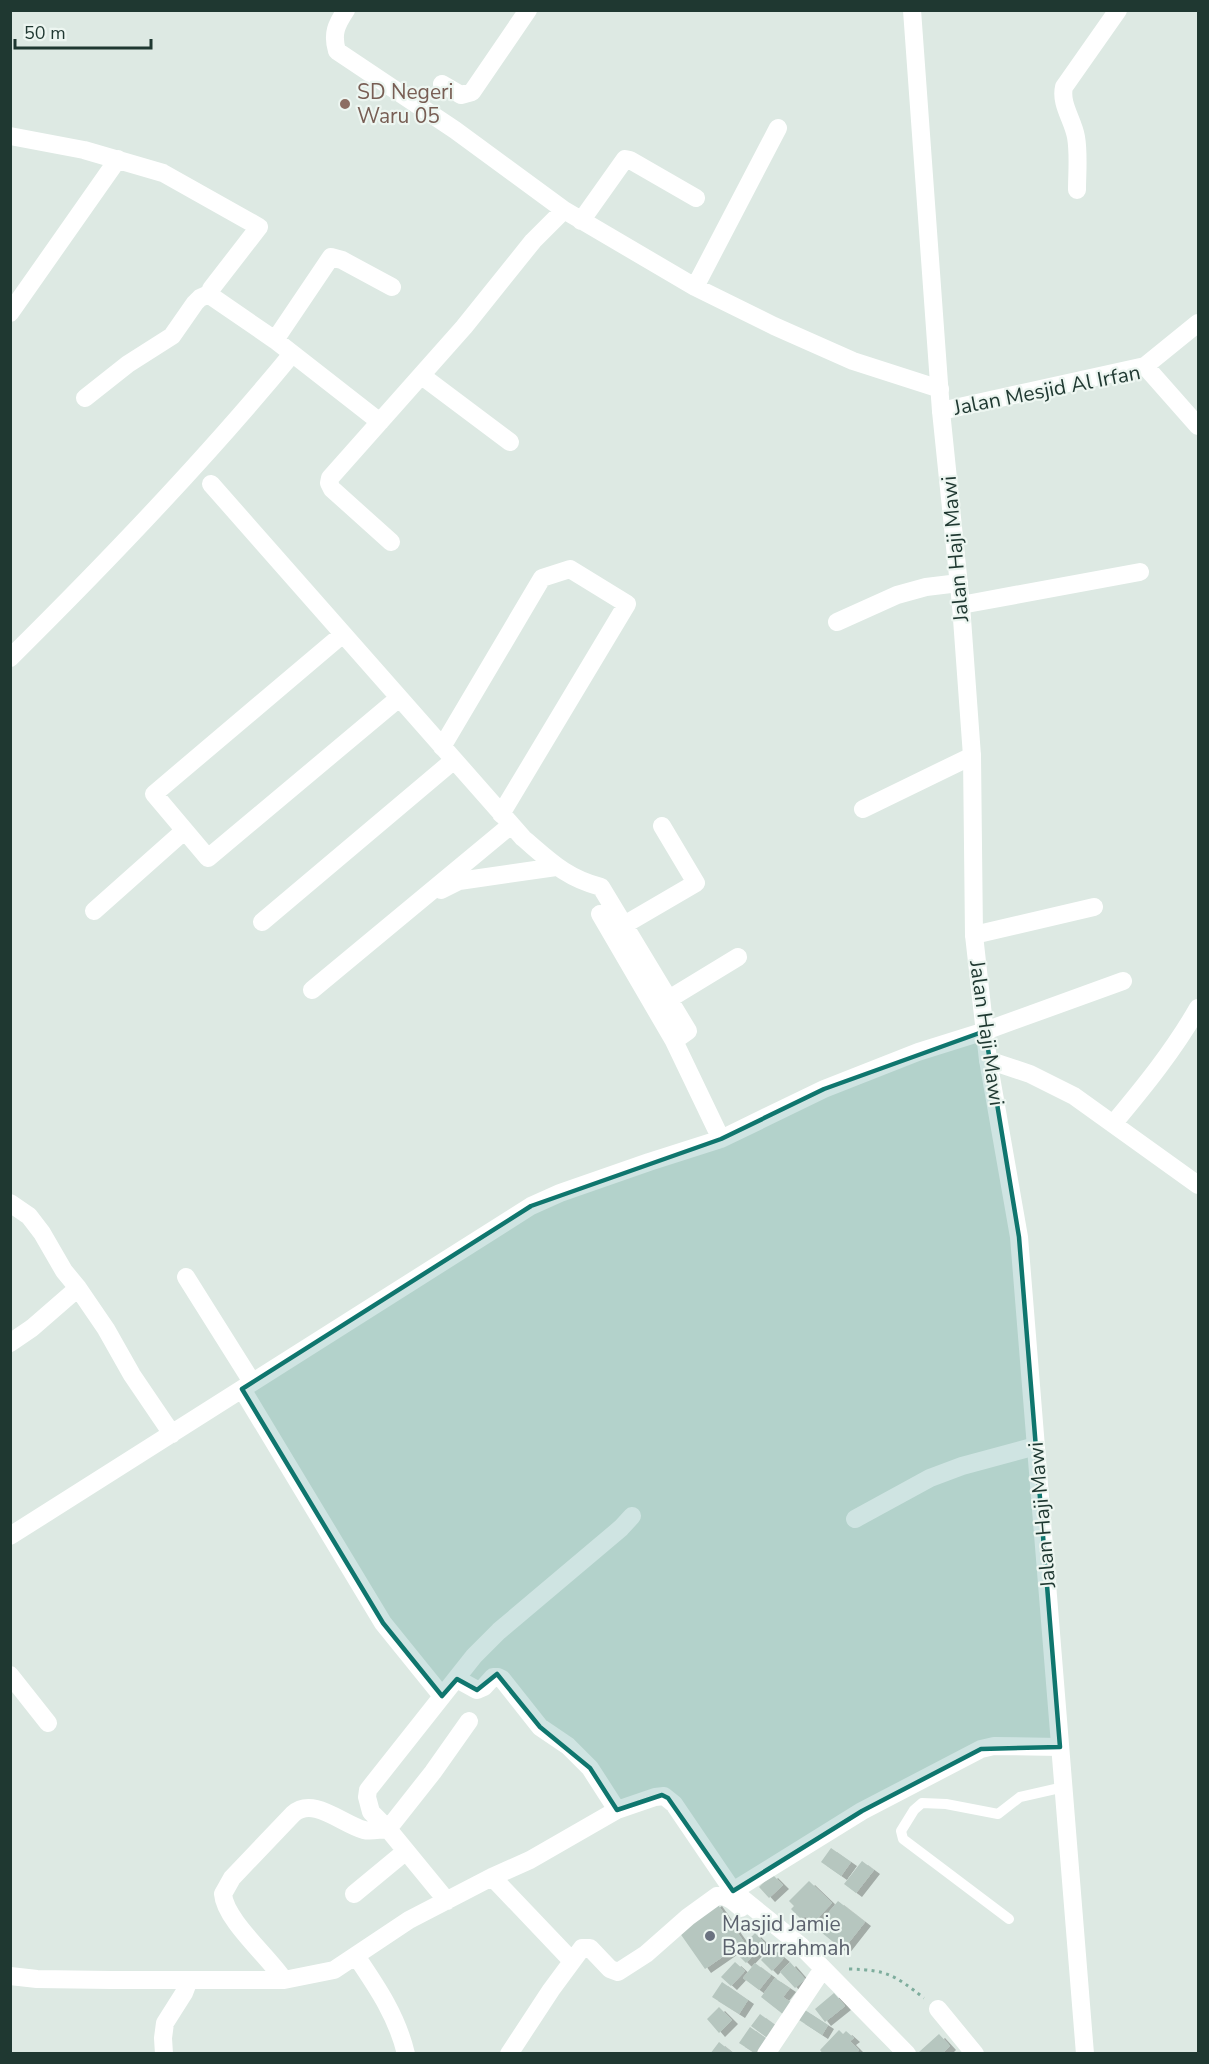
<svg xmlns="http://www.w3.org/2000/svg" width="1209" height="2064" font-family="'Nunito Sans',sans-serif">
  <defs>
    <filter id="shadow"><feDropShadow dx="6" dy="4" stdDeviation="0" flood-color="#0004"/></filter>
  </defs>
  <rect width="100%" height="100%" fill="#dde9e3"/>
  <path fill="#b6c6bf" filter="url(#shadow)" d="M831 1848 851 1862 841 1876 821 1862Z
    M862 1861 874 1870 856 1893 844 1884Z
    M772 1874 783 1885 769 1898 759 1887Z
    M809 1881 832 1903 812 1924 805 1916 802 1920 791 1909 794 1906 789 1901Z
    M838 1901 865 1922 843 1950 816 1928Z
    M716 1902 744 1942 705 1969 677 1929Z
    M755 1933 765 1943 746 1963 736 1953Z
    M772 1948 784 1958 772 1971 761 1960Z
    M735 1962 745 1971 731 1986 721 1977Z
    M790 1962 805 1979 795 1988 780 1972Z
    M755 1963 771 1975 759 1990 743 1978Z
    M775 1978 790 1988 783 1997 792 2003 784 2015 761 1997Z
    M722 1982 748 2000 739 2014 712 1997Z
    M834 1993 845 2006 825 2022 815 2009Z
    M719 2007 732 2020 719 2033 707 2019Z
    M805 2010 828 2025 822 2035 799 2020Z
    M760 2014 775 2025 766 2037 751 2026Z
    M750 2027 767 2039 756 2054 739 2043Z
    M839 2030 843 2034 846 2031 854 2038 850 2041 859 2050 856 2054H823L820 2050Z
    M939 2034 950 2046 942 2054H921L919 2052Z
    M719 2042 734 2054H710Z"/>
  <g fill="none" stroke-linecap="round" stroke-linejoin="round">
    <path stroke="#7ead9d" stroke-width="3" stroke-dasharray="3 4.5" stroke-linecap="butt" d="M849 1969C888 1970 894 1975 924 1998"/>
    <path stroke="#fff" stroke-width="10" d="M1009 1919 903 1839 901 1831 914 1810 922 1803 946 1804 998 1814 1020 1797 1064 1787"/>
    <path stroke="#fff" stroke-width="18" d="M346 10C336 25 332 34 337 51L455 130 564 210 695 287 774 326 853 361 940 389
      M442 84 461 95 472 92 528 10
      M10 136 84 150 163 173 259 227 211 289V296L275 340 380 422
      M1077 190C1077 173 1079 154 1076 137 1073 120 1060 104 1064 87L1118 10
      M581 221 625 159 630 160 696 198
      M695 287 778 128
      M10 313 118 159
      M275 340 331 257 342 260 392 287
      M1145 366 1198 323
      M422 376 510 442
      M85 398 128 364 172 336 195 303 200 298 211 293
      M941 411 1145 366 1198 426
      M211 484 523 838C550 861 566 878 601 887L688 1031 674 1041 721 1139
      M391 542 332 489 329 483 330 478 464 327 533 241 564 210
      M961 605 1140 572
      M837 622 897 595 926 587 959 583
      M343 634 154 794 208 858 399 698
      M10 658C107 562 205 460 292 354
      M442 747 542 578 570 569 627 604 501 814
      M863 809 972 756
      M441 890 459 881 556 867
      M94 911 184 831
      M600 914 674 1041
      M262 922 454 760
      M624 925 696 883 662 826
      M974 935 1094 907
      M312 990 511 825
      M669 999 738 957
      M988 1060 1030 1074 1074 1096 1198 1185
      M1113 1124C1144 1087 1174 1050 1198 1008
      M10 1203 29 1216 42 1233 64 1271 78 1288 106 1329 132 1375 172 1434
      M186 1277 252 1382
      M10 1343 32 1328 78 1288
      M242 1389 383 1623 442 1696
      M855 1519 930 1478 962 1466 1036 1446
      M10 1536 531 1206 560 1193 649 1162 721 1139 824 1089 918 1052 985 1031 1123 981
      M10 1675 48 1723
      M457 1679 477 1690 484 1687 493 1677H498L502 1679 540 1727 568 1746 590 1768 617 1810
      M492 1877 572 1961
      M733 1891 862 1811 981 1749 994 1746 1060 1747
      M354 1894 406 1851
      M447 1901 388 1829 371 1812 367 1797 368 1790 474 1656 499 1631 621 1528 632 1516
      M356 1956C377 1987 397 2016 406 2054
      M10 1976 37 1979 112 1980H284L334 1970 409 1920 492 1877 530 1860 617 1810 655 1797 664 1796 674 1804 733 1891 801 1946 907 2054
      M284 1980C269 1957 225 1920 223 1894L232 1878 293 1814C313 1796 342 1824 364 1830 371 1832 380 1829 388 1829L433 1772 469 1721
      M938 2009 975 2054
      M164 2054 163 2038 165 2023 184 1993 189 1980
      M509 2054 551 1990 582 1948H590L610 1969 618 1972 646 1954 688 1917 717 1896C726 1895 735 1902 741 1908
      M766 2054 818 1976"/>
    <path stroke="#fff" stroke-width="18" d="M912 10 941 411 961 605 972 756 974 935 988 1060 1019 1237 1085 2054"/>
  </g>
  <path fill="#0f766e" fill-opacity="0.2" stroke="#0f766e" stroke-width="4.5" stroke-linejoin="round" d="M985 1031 1019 1237 1060 1747 981 1749 862 1811 733 1891 668 1798 662 1795 617 1810 590 1768 540 1727 497 1674 477 1690 457 1679 442 1696 383 1623 242 1389 531 1206 721 1139 824 1089Z"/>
  <circle fill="#8d6e63" stroke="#edf6f1" stroke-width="2" cx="345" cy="104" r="6"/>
  <circle fill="#6b7280" stroke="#edf6f1" stroke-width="2" cx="710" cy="1936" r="6"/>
  <g text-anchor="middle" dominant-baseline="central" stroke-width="4.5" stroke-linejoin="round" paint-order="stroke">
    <g font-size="21" fill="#785e54" stroke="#edf6f1" text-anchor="start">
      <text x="357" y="92">SD Negeri<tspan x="357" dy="24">Waru 05</tspan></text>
    </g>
    <g font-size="21" fill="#1f3831" stroke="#edf6f1">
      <text transform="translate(1047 390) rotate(-11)">Jalan Mesjid Al Irfan</text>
      <text transform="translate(955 549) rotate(-95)">Jalan Haji Mawi</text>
      <text transform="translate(987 1033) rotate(82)">Jalan Haji Mawi</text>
      <text transform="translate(1042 1515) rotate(-95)">Jalan Haji Mawi</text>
    </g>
    <g font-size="21" fill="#5b616d" stroke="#edf6f1" text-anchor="start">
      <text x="722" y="1924">Masjid Jamie<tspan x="722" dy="24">Baburrahmah</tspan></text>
    </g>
  </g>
  <rect width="1209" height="2064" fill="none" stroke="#1f3831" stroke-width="24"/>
  <path d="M15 39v9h136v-9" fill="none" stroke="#1f3831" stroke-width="3"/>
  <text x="24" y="39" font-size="18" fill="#1f3831" stroke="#edf6f1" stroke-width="4.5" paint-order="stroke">50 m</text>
</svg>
